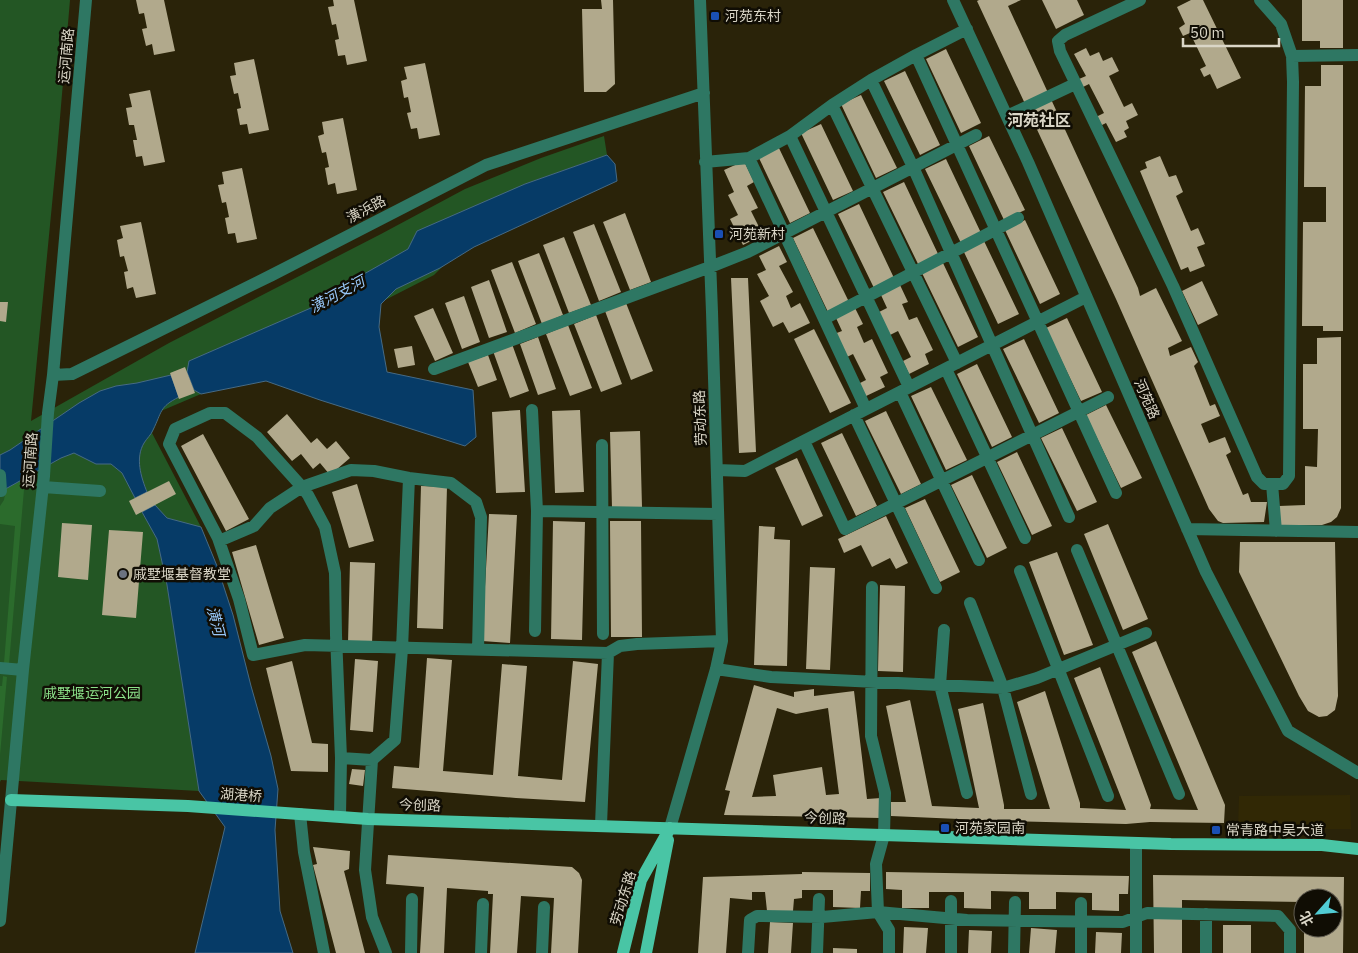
<svg xmlns="http://www.w3.org/2000/svg" width="1358" height="953" font-family="'IBM Plex Sans','Noto Sans SC',sans-serif">
  <rect width="100%" height="100%" fill="#2a2309"/>
  <path fill="#312805" d="M1350 795 1351 829H1238L1239 796Z"/>
  <path fill="#235624" d="M0 0H70L57 153 31 421 169 343 381 234 465 189 541 158 604 136 607 155 525 184 434 275 201 394 161 411 152 433 201 527 157 538 167 585 176 638 199 791 1 780 0 782Z"/>
  <path fill="#2b6b2c" d="M25 478 9 664 4 663 15 526 0 524V506L4 500 6 488Z
    M3 676 7 677 0 755V686H2Z"/>
  <path fill="#063b67" stroke="#466a84" d="M607 155 615 164 617 181 474 247 440 268 396 289 381 304 379 327 387 372 473 390 476 437 465 446 320 400 266 381 201 394 194 390 187 372 189 361 343 294 364 274 408 249 417 231 525 184Z
    M171 375 179 397C159 407 162 412 153 430 151 435 147 438 144 443 135 458 141 477 147 492L135 498 122 473 111 464H96L74 453 61 458 0 492V455L10 450 79 403 100 391 116 386 137 383Z
    M155 505 167 518 201 527 217 566 233 615 251 686 271 756 278 789 275 830 280 911 293 953H195L225 827 199 791 167 585 157 539 142 512Z"/>
  <path fill="#b1a98c" fill-rule="evenodd" d="M136 0H164L175 51 154 55 152 44 146 46 142 29 147 28 144 13 139 14Z
    M333 0H354L367 61 347 65 345 55 338 56 335 40 339 39 336 24 332 25 328 7 334 6Z
    M601 0H613L615 84 606 92H584L582 9H602Z
    M979 0H1021L1008 6 1138 288 1140 296 1156 288 1182 341 1168 348 1170 356 1191 347 1198 362 1194 366 1210 406 1215 404 1220 416 1201 424 1209 443 1225 437 1231 452 1226 455 1243 495 1248 493 1251 502H1267L1264 522 1223 523 1218 521 1209 509 1116 299 977 1Z
    M1042 0H1077L1084 15 1056 29Z
    M1191 0H1203L1241 78 1217 89 1210 74 1204 77 1200 69 1206 66 1190 33 1183 36 1179 28 1185 24 1177 7Z
    M1302 0H1343V48H1320V41H1302Z
    M1086 48 1090 56 1099 52 1103 61 1112 57 1119 71 1109 76 1124 107 1132 103 1138 115 1126 121 1129 128 1124 131 1127 137 1116 142 1106 123 1100 126 1096 117 1104 113 1089 84 1083 87 1079 79 1086 76 1074 54Z
    M946 49 981 123 961 133 926 59Z
    M254 59 269 130 249 134 247 124 240 125 237 109 241 108 238 93 234 94 230 76 236 75 234 63Z
    M425 63 440 135 419 139 417 128 411 129 407 113 411 112 408 97 404 98 401 81 407 79 404 67Z
    M1321 65H1343V331H1323V326H1302L1303 222H1326V187H1304L1305 86H1321Z
    M905 71 940 145 920 155 884 81Z
    M150 90 165 162 144 166 142 156 136 157 133 140H137L134 125H129L126 108 132 107 129 94Z
    M861 95 897 168 876 178 841 104Z
    M343 118 357 190 337 194 335 183 328 185 325 168 329 167 326 152 322 153 318 136 324 134 322 122Z
    M821 124 853 191 833 200 801 133Z
    M989 136 1025 210 1004 220 969 146Z
    M778 146 810 213 790 223 758 156Z
    M1160 156 1169 177 1176 175 1183 192 1176 196 1191 231 1198 228 1205 244 1197 247 1205 266 1190 272 1188 267 1181 270 1140 171 1147 168 1145 162Z
    M946 159 981 233 961 243 925 169Z
    M744 161 754 182 747 186 758 208 751 211 763 235 743 245 730 219 738 215 728 195 734 192 724 170Z
    M242 168 257 239 237 243 235 233 228 234 225 218 229 217 226 202 222 203 218 185 224 184 222 172Z
    M904 182 939 256 919 266 883 192Z
    M859 204 894 278 874 288 838 214Z
    M625 213 651 282 630 290 603 222Z
    M1025 220 1060 294 1040 304 1005 230Z
    M141 222 156 294 136 298 133 287 127 289 124 272 128 271 124 256 120 257 117 240 123 238 120 226Z
    M594 224 621 292 599 301 573 232Z
    M813 228 849 302 828 312 793 238Z
    M564 237 591 305 569 313 543 245Z
    M984 241 1019 314 998 324 963 250Z
    M779 246 787 262 779 266 793 292 786 296 791 308 800 303 810 323 789 333 783 322 773 327 760 301 769 296 757 274 766 270 759 256Z
    M539 253 563 315 542 324 518 261Z
    M512 262 536 324 515 333 491 270Z
    M943 263 978 337 958 347 922 273Z
    M731 278H748L756 452 739 453Z
    M489 280 507 332 489 338 471 287Z
    M1202 281 1218 315 1198 325 1182 291Z
    M900 285 908 302 902 304 909 320 917 317 933 350 925 354 929 364 909 374 903 361 911 357 898 331 890 335 879 312 887 308 881 295Z
    M464 296 480 342 462 349 445 303Z
    M0 302H8L6 322 0 321Z
    M626 303 653 371 631 380 605 311Z
    M433 308 453 353 435 361 414 316Z
    M855 308 863 324 857 327 864 343 872 339 888 373 880 377 885 387 864 397 858 384 866 380 853 354 845 358 834 334 842 331 836 318Z
    M596 315 622 384 601 392 574 324Z
    M1067 318 1102 392 1081 401 1046 328Z
    M568 325 592 388 570 396 546 334Z
    M814 329 851 403 830 413 794 339Z
    M538 337 556 389 538 395 520 344Z
    M1341 337V508L1337 517 1331 522 1322 525H1280L1279 506 1305 505V466L1317 467 1318 429H1303V364H1317V338Z
    M1024 339 1059 413 1039 423 1003 349Z
    M512 344 529 391 510 398 493 351Z
    M412 346 415 365 398 368 394 349Z
    M488 355 497 380 478 387 468 362Z
    M977 364 1012 437 992 447 957 374Z
    M185 367 195 393 179 399 170 373Z
    M931 387 967 460 946 470 911 396Z
    M1106 405 1142 478 1121 488 1086 415Z
    M520 410 525 492 496 493 492 412Z
    M580 410 584 492 555 493 552 411Z
    M886 411 921 484 901 494 865 421Z
    M287 414 311 443 317 438 327 449 336 441 350 458 330 475 320 463 313 469 301 454 292 461 267 432Z
    M1062 428 1097 502 1077 511 1041 438Z
    M640 431 642 507 612 508 610 432Z
    M842 433 877 506 856 516 821 443Z
    M203 434 249 519 226 531 181 446Z
    M1017 452 1052 526 1032 535 997 462Z
    M797 458 823 516 802 526 775 468Z
    M972 475 1007 548 987 558 951 485Z
    M169 481 176 494 136 515 129 501Z
    M357 484 374 541 349 548 332 492Z
    M421 486 447 487 443 629 417 628Z
    M925 499 960 572 940 582 905 508Z
    M489 514 517 515 510 643 482 641Z
    M886 516 908 563 896 569 890 558 872 567 861 545 844 553 838 539Z
    M553 521 585 522 582 640 551 639Z
    M610 521H641L642 637H611Z
    M62 523 92 525 88 580 58 577Z
    M1108 524 1148 619 1123 630 1084 534Z
    M759 526 775 527 774 539 790 540 787 666 754 665Z
    M109 530 143 532 136 618 102 615Z
    M1240 542H1335L1338 696 1335 710 1327 716 1319 717 1308 711 1299 696 1239 572Z
    M256 545 284 638 259 645 232 552Z
    M1057 552 1093 645 1064 655 1029 562Z
    M350 562 375 563 372 644 348 643Z
    M810 567 835 568 830 670 806 669Z
    M880 585 905 586 903 672 878 671Z
    M1156 641 1225 805 1224 823 1150 822 1126 824 1004 821 891 816V802H906L886 706 910 700 932 806 979 808 958 709 983 703 1004 805V809H1050L1017 702 1045 691 1080 803V808L1126 810 1074 678 1100 667 1151 805 1150 809 1198 810 1132 652Z
    M427 658 452 660 443 771 493 775 502 664 527 666 518 776 562 780 573 661 598 664 585 802 516 798 392 788 394 766 419 768Z
    M355 659 378 661 373 732 350 730Z
    M292 661 312 743 328 744V772L291 771 266 668Z
    M754 685 794 697V692L814 689V696L854 691 867 799 881 798V818L724 815 730 791 725 790ZM777 708 796 714 828 708 839 794 826 795 822 767 773 775 776 796 752 797Z
    M352 769 365 770 363 786 349 784Z
    M313 847 350 851 349 869 344 871 365 953H336L313 865 317 864Z
    M388 855 572 867 579 873 582 880 578 953H551L554 898 521 896 517 953H490L493 894H488V891L447 888 444 953H420L424 887 386 884Z
    M802 872 870 873V891H861L860 908 833 907V890H802V898L794 899 793 911H767L765 892H752V900L730 898 726 953H698L703 877 802 874Z
    M886 872 1129 876 1128 894H1119V911L1092 910V893L1056 892V909H1029V892L991 891V909L964 908V892H929V908H902V890L886 889Z
    M1153 875 1344 877 1343 953H1304V928H1333V898H1303V902L1182 900V953H1154Z
    M770 922 793 923 791 953H768Z
    M1223 925H1251V953H1223Z
    M904 927 928 928 926 953H903Z
    M1031 928 1057 930 1055 953H1029Z
    M969 930 992 931 991 953H968Z
    M1096 932 1122 933 1121 953H1095Z
    M833 948 857 949V953H833Z"/>
  <g fill="none" stroke-linecap="round" stroke-linejoin="round">
    <path stroke="#2e7763" stroke-width="12" d="M953 0 1028 162 1206 572 1288 731 1358 773
      M1140 0 1065 35 1058 41 1060 51 1173 286 1257 477 1264 484H1283L1289 476 1293 82 1292 56 1281 24 1260 0
      M916 55 1116 493
      M1292 56 1358 55
      M871 80 913 167 992 345 1069 517
      M832 105 957 363
      M1007 116 1075 84
      M790 136 909 387
      M749 158 866 409
      M705 162 749 158 790 136 832 105 871 80 916 55 967 29
      M824 319 1018 218
      M434 369 710 267 748 252 976 135
      M946 369 1025 538
      M53 375 72 374 272 275 486 165 704 93
      M900 392 979 560
      M532 410 537 511 535 631
      M854 415 936 588
      M804 441 845 529 1108 397
      M602 445 603 634
      M717 470 745 471 1086 297
      M0 475 1 491
      M1272 484 1276 531
      M43 487 100 491
      M537 511 718 514
      M1187 529 1358 532
      M219 541 254 526 270 508 302 487 351 470 374 471 409 478 451 483 476 502 481 517 478 650
      M1077 550 1179 794
      M1020 571 1108 796
      M872 587 871 736 885 793 884 835 876 864 878 912 889 930V953
      M970 603 1003 688 1031 794
      M944 630 940 685 967 793
      M0 668 23 670
      M716 669 771 677 1003 688 1037 678 1146 633
      M341 758 372 760
      M300 814 304 852 324 953
      M340 816 341 758 336 635 335 573 325 527 308 495 302 487 257 437 225 413H210L175 429 169 444 218 538 239 599 253 655 305 645 608 653
      M601 825 608 653 620 646 637 644 722 641
      M670 828 716 669 722 641 712 312 700 0
      M0 921 23 670 44 476 48 413 53 375 86 0
      M386 953 372 917 365 870 372 760 395 740 402 649 409 478
      M411 953 412 899
      M481 953 483 904
      M542 953 544 907
      M748 953 750 920 757 916 822 917 878 912 967 920 1123 922 1147 913 1278 916 1290 930V953
      M817 953 819 899
      M951 953V901
      M1014 953 1015 902
      M1081 953V903
      M1136 953V843
      M1206 953V914"/>
    <path stroke="#49c5a5" stroke-width="12" d="M11 800 188 806 368 819 1171 844 1322 845 1358 849
      M623 953 641 880 670 828
      M646 953 668 840"/>
  </g>
  <g fill="#1a4fb4" stroke="#100d04" stroke-width="2">
    <rect x="710" y="11" width="10" height="10" rx="2.5"/>
    <rect x="714" y="229" width="10" height="10" rx="2.5"/>
    <rect x="940" y="823" width="10" height="10" rx="2.5"/>
    <rect x="1211" y="825" width="10" height="10" rx="2.5"/>
  </g>
  <circle fill="#6b7280" stroke="#100d04" stroke-width="2" cx="123" cy="574" r="5"/>
  <g text-anchor="middle" dominant-baseline="central" stroke-width="5" stroke-linejoin="round" paint-order="stroke">
    <g font-size="14" fill="#dad6c7" stroke="#100d04" text-anchor="start">
      <text x="725" y="16">河苑东村</text>
      <text x="729" y="234">河苑新村</text>
      <text x="133" y="574">戚墅堰基督教堂</text>
      <text x="955" y="828">河苑家园南</text>
      <text x="1226" y="830">常青路中吴大道</text>
    </g>
    <g font-size="14" fill="#dad6c7" stroke="#100d04">
      <text transform="translate(66 56) rotate(-85)">运河南路</text>
      <text transform="translate(366 209) rotate(-28)">潢浜路</text>
      <text transform="translate(1147 399) rotate(66)">河苑路</text>
      <text transform="translate(700 418) rotate(-92)">劳动东路</text>
      <text transform="translate(30 460) rotate(-86)">运河南路</text>
      <text transform="translate(241 795) rotate(4)">湖港桥</text>
      <text transform="translate(420 805) rotate(2)">今创路</text>
      <text transform="translate(825 818) rotate(2)">今创路</text>
      <text transform="translate(623 898) rotate(-73)">劳动东路</text>
    </g>
    <g font-size="14" fill="#8ce28a" stroke="#100d04">
      <text x="92" y="693">戚墅堰运河公园</text>
    </g>
    <g font-size="15" font-style="italic" fill="#98c8fa" stroke="#100d04">
      <text transform="translate(337 294) rotate(-28)">潢河支河</text>
      <text transform="translate(216 621) rotate(76)">潢河</text>
    </g>
    <g font-size="16" font-weight="bold" fill="#dad6c7" stroke="#100d04">
      <text x="1039" y="120">河苑社区</text>
    </g>
  </g>
  <g transform="translate(1318 913) rotate(243)"><circle r="24" fill="#100d04" stroke="#615d52"/>
  <path d="M0-4L9 19L0 12L-9 19Z" fill="#51ccd4"/>
  <text y="-8" font-size="14" font-weight="bold" text-anchor="middle" fill="#dad6c7">北</text>
  </g>
  <path d="M1183 38v8h96v-8" fill="none" stroke="#dad6c7" stroke-width="2.5"/>
  <text x="1190" y="38" font-size="15" fill="#dad6c7" stroke="#100d04" stroke-width="4" paint-order="stroke">50 m</text>
</svg>
